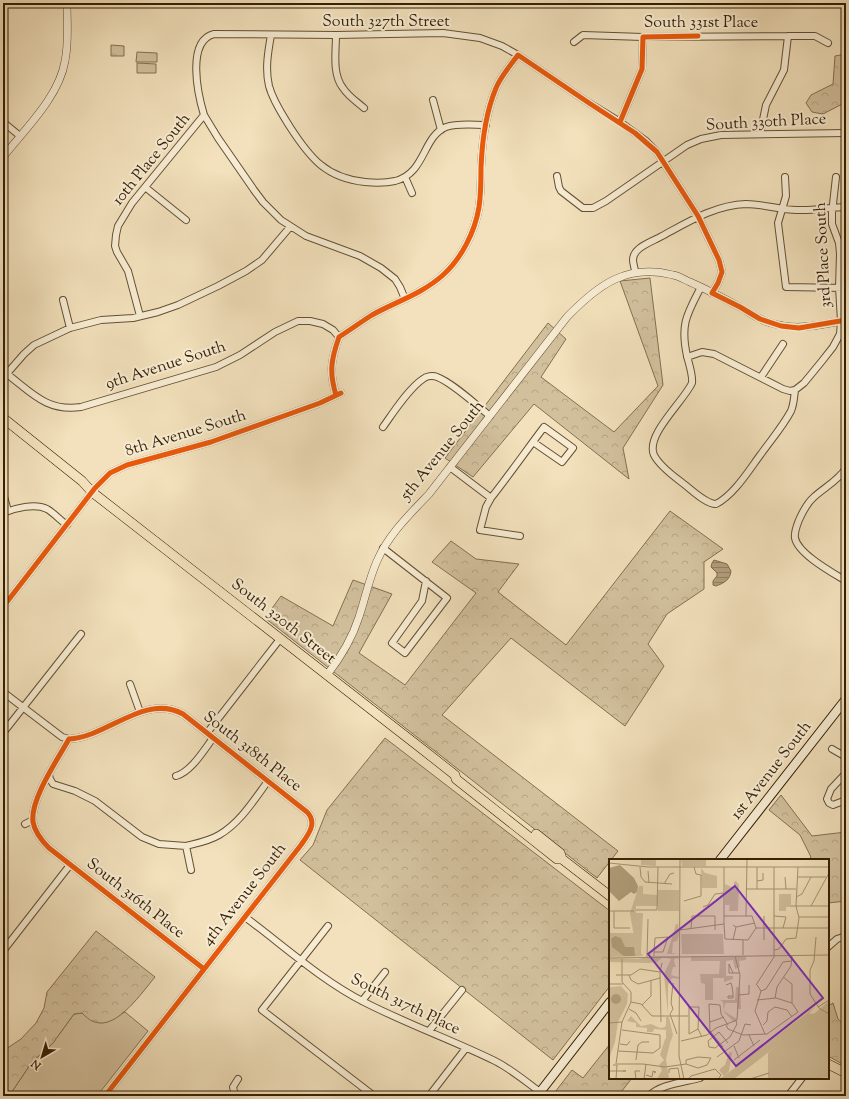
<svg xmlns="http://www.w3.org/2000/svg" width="849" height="1099" font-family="'Sorts Mill Goudy',serif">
  <defs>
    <pattern id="forest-crowns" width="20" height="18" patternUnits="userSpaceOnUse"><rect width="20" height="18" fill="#d2c09d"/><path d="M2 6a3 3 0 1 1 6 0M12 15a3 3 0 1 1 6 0" fill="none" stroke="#b5a586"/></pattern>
    <pattern id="park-tufts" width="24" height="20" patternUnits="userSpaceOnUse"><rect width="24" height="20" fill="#d2c09d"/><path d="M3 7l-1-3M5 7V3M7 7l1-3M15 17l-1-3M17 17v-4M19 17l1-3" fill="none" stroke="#b5a586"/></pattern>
    <pattern id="water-rules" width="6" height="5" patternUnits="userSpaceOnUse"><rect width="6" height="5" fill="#b29f7d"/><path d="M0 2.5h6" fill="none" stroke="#928164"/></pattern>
  </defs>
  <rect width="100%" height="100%" fill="#f2e1bc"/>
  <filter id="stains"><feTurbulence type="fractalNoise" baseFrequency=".005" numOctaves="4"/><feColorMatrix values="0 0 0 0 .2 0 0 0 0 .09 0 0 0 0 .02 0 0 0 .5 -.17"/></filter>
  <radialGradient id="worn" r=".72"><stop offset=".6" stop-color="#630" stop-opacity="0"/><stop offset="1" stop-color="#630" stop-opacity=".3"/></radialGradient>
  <path fill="#d2c09d" stroke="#847050" d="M137 52 157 53V62H136Z
    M137 63 156 64V73H137Z
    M125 1012 148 1031 97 1096H9L32 1062 53 1043 74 1014 82 1013C102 1028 104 1024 125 1012Z"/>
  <path fill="url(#forest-crowns)" stroke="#847050" d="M846 54V102L823 114 812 112 806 103 811 95 833 84 835 56Z
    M650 278 663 385 623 448 629 479 534 404 473 477 445 458 548 323 566 339 541 377 614 432 658 386 620 281Z
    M670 511 723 549 704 562V589L667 614 648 644 664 666 625 726 511 638 442 715 618 851 597 878 265 618 281 596 333 626 353 580 392 594 359 653 405 685 476 593 432 562 451 541 476 559 519 564 498 592 566 645Z
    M385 738 610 911V986L553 1060 300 860 313 845 327 810Z
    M781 795 812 836 846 832V901L828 903V860H808L811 857 800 835 769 810Z
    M96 931 155 977C143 991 117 1030 95 1022 90 1021 85 1016 82 1013L74 1014 53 1043 32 1062 9 1096H3V1051L21 1039 36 1023 44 1008 47 992Z
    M833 1003 838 1019 846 1026V1066L828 1056V1006Z
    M610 1044V1078H632L618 1096H552L572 1070 583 1078Z"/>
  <path fill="url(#park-tufts)" stroke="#847050" d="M111 45 124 46V56H111Z"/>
  <path fill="url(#water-rules)" stroke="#806c4d" d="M714 560 727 564 731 571C730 580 724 583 716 586L713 585V581L717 576V573L711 567 712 563Z"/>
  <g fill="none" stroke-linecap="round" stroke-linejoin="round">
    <defs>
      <path id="minor" d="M271 35C268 52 265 69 269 86 273 101 282 114 290 127 310 158 326 178 365 182 375 183 386 183 395 181 426 173 422 137 446 127 458 123 474 125 486 125
        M336 35C336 52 332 74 343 88 348 96 357 102 364 108
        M574 42 583 35 643 37 788 36H815L828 43
        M433 100 441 130
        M204 115 218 138 254 190 263 202 281 220 306 236 360 256 381 268 395 279 400 287 405 299
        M3 122 20 136
        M620 122 642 69 643 37
        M760 134 766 105 784 70 788 36
        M557 176 559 187 561 191 583 208H593L606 201 687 145 701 139 721 135 846 133
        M405 177 412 193
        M785 177 786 196 778 223 786 287 846 288
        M145 187 186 220
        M635 272C635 268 633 264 633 260 633 247 652 242 662 236 688 222 715 205 746 204 763 204 780 210 797 210 814 211 830 207 846 207
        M701 287C687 314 680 324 687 356 689 364 693 375 692 383 684 401 645 435 654 455 659 465 672 475 680 481 690 488 705 504 716 504 734 495 749 470 761 454 771 440 783 426 791 411 794 404 794 397 795 390L804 383 822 361 833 347 840 334 841 321 839 287 840 254 839 243 832 224V213L836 177
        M63 300 70 328
        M140 316 128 271 117 252 115 246 116 235 118 226 132 203 204 115C198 95 186 41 214 34L336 35 443 33 480 38 502 46 518 55 589 103 620 122 646 141 657 152 698 216 719 260 722 272 718 283 712 293
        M687 357 702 352 714 354 783 389 790 391 795 390
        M7 374C32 393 47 412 81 407L216 367 240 355 275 332 298 321H310L323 324 333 330 339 337
        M761 377 783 344
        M3 378 24 354 34 345 70 328 101 320 133 318 158 312 178 305 218 286 246 271 262 260 290 227
        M336 395C329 372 331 360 339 337 350 330 361 322 372 315 395 302 422 294 443 275 461 259 475 232 479 207 481 194 481 181 481 168 482 141 486 112 496 88 501 76 510 66 518 55
        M383 427C393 413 409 388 423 379 426 376 433 375 437 377 453 383 476 405 490 416
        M450 467 491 498
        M846 468C839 480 825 487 814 497 807 503 803 511 799 520 797 525 794 532 795 538 798 554 833 573 846 581
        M3 485V493L8 511
        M3 513C15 508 35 503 47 509 54 513 60 520 67 525
        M520 536 480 530 486 507 491 498C509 475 526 451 544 427L573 448 562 462 533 442
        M383 548 447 598 405 653 392 643 422 601 426 581
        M130 684 140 712
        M3 692 62 737 69 739
        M3 733 81 634
        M207 733 280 639
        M832 749 846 757
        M846 773 831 789 827 799 829 803 833 805 846 800
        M49 775 50 779 53 784 75 791 95 801 142 837 159 844 186 846 191 870
        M176 776C191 772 204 750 213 738
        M25 824 33 820
        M186 846C198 843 209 841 219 835 240 823 254 800 268 781
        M245 917C284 946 321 980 364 1002 407 1024 452 1040 495 1061 511 1069 525 1081 540 1092
        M328 926 262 1010 374 1096
        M828 947 837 939 846 936
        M3 951 70 865
        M362 1001 385 972
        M429 1031 462 990
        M105 1096 301 845C308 835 318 823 307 812L183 714C144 693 108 737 69 739 58 759 30 799 33 822 35 833 42 841 49 848L204 969
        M235 1096 233 1087 238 1079
        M429 1096 466 1048
        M649 1096C660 1084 686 1082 700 1078
        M788 1096 802 1078"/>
      <path id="tertiary" d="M3 157C25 129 59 97 65 61 69 42 67 22 67 3
        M3 607 95 488 110 473 127 465 211 442 320 403 341 393
        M327 675C341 657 352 639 359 617 365 599 369 579 377 561 389 534 409 515 429 494L567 317C598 285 627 263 673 275 679 276 685 280 690 282 706 289 721 297 736 305 748 311 758 320 771 323 796 331 821 325 846 320"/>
      <path id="secondary" d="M720 860 846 699
        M537 1096 610 1002"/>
      <path id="primary" d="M3 418 82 481 92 492 422 749 455 775 456 779 557 859H562L610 896
        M536 834 560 853 562 859
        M828 1064 846 1073"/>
    </defs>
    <use href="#minor" stroke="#645032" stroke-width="8"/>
    <use href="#tertiary" stroke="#645032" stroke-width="8"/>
    <use href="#secondary" stroke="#351f04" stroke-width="10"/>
    <use href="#primary" stroke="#351f04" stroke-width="10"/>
    <use href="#minor" stroke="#f7ecd3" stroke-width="6"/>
    <use href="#tertiary" stroke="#f7ecd3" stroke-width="7"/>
    <use href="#secondary" stroke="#f7ecd3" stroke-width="8"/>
    <use href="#primary" stroke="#f2e1bc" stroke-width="9"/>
    <defs>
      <path id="cycleway" d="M620 122 642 69 643 37 698 36
        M336 395C329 372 331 360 339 337 350 330 361 322 372 315 395 302 422 294 443 275 461 259 475 232 479 207 481 194 481 181 481 168 482 141 486 112 496 88 501 76 510 66 518 55L589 103 635 133 657 152 698 216 719 260 722 272 718 283 712 293 740 307 760 319 781 326 799 328 846 320
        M3 607 95 488 110 473 127 465 211 442 320 403 341 393
        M105 1096 301 845C308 835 318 823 307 812L183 714C144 693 108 737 69 739 58 759 30 799 33 822 35 833 42 841 49 848L204 969"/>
    </defs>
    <use href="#cycleway" stroke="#f7ecd3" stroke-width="8"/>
    <use href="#cycleway" stroke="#e8590c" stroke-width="5"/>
  </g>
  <g text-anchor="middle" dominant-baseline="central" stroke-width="4" stroke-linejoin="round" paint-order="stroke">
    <g font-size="16" fill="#351f04" stroke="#f7ecd3">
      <text x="386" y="22">South 327th Street</text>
      <text x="701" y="23">South 331st Place</text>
      <text transform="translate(766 123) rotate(-3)">South 330th Place</text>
      <text transform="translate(152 160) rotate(-51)">10th Place South</text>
      <text transform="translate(824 255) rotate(-93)">3rd Place South</text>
      <text transform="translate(166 366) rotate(-18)">9th Avenue South</text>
      <text transform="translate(186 434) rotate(-17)">8th Avenue South</text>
      <text transform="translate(443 451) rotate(-51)">5th Avenue South</text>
      <text transform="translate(283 622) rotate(38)">South 320th Street</text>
      <text transform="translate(252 752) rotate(38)">South 318th Place</text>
      <text transform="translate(772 771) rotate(-52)">1st Avenue South</text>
      <text transform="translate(245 895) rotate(-52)">4th Avenue South</text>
      <text transform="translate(135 899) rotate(38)">South 316th Place</text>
      <text transform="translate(405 1005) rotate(26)">South 317th Place</text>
    </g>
  </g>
  <g transform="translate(609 859)">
    <rect width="220" height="220" fill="#f2e1bc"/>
    <path d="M116 25 125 29V42L120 46H116ZM207 147 200 155 210 154 125 220H111ZM57 158H60L64 176 61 184 57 180Z" fill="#d2c09d"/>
    <path d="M32 0H47V7L32 6ZM72 0H97V7H73ZM92 9 96 14 108 17V29H93ZM127 22 130 26 129 52H120L121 43 125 42V23ZM30 27H34V35L49 36V47H27V54H34L32 94 34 97 28 95 21 54ZM67 65H69L70 76 68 82 64 83 63 94 68 95H58ZM72 75H114L115 95H73ZM44 97H69L70 100 66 99 65 102 67 108H64L62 116 70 118V120L63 119 59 126V156L55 115 62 100 54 98 48 103 40 104 0 103V99L29 100ZM82 97H137V101L130 102 131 108 126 110 124 101 117 102V117H124V120L115 123V119H104V141H96V125L92 124 91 115H110L111 102H82ZM0 122 1 128 12 127 19 135 18 145 9 163 6 183 0 200ZM127 128H131L132 150H128V144H116L115 152 128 160 125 163 115 153 114 143 111 141H126ZM22 157 32 167 42 165 51 169 56 168 57 165V171L45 170 44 173H38V169L27 168V164L18 162ZM56 180H59L61 184 57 200 60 220H48L53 211 50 206 55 201 51 196ZM123 193 120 212 115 217 110 211 116 206 120 194ZM220 200V218L202 220 212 201Z" fill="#d2c09d"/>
    <path d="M49 31H70V52H49ZM170 35H182V48H177V52H170ZM1 74H25L28 95 34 97 0 98ZM220 142V202H213L211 219 159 220V194Z" fill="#d2c09d"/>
    <path d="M11 6 25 19 29 27 28 33 25 35 22 33 10 42 0 32V9ZM6 77 12 79 16 88H25L26 97H15L3 88 2 80ZM2 140a5 5 0 1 1 10 0a5 5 0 1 1-10 0Z" fill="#b29f7d"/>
    <path fill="none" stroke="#a69372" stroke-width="1" d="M71 0 70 197 75 220M0 4 39 8H220M31 8 32 18 36 23 63 25M115 8V65L116 80 139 81 147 69 143 57H115M148 8V30M39 12 40 24M176 18 177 30M188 18H217M148 22 154 21V14M55 25 61 15 65 14M137 30H187M187 38 193 35 202 18M75 42 92 37V16L87 15 85 8M182 47H220M202 47 220 14M94 48 99 46 106 35 115 34M27 51H48L49 8M0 52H25M5 52V69M137 57 138 0M165 57 177 58 174 69M190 58H220M124 66 127 68 146 64M5 69H21M82 69 83 57H106V71M147 69H220M71 71 115 65M207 78 205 102 201 111V135L210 149 220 155M124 81 127 68M134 81V96M155 81V57M165 91 170 90 177 80 187 79 190 59 187 47 189 8M45 97V90L46 81V79L59 78 54 93H45M38 98 39 60M0 99 220 96M124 114 120 105V114H130M7 116H22L31 110 51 113M20 116 22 121 29 125 51 119M64 124 62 144 64 150 61 155 68 175M0 125H14M117 126 122 124 123 127V128L124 134V139H119V137H124M147 126 165 98V8M148 126 152 132 146 152 156 175M152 132 157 130 174 103 183 102M130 136 140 135V126M166 139 168 128 182 107 183 97M148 141 167 139 183 144M22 143 32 145 43 157H79M33 146 42 137V121M209 148 220 141M20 150 27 154 32 162M52 163 51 113 53 104M101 163 115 158M0 164 13 163M117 166 119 170 134 176 158 175 189 153 183 144V125L174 118M154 166 158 162 159 153 166 148 178 151 183 158M89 170 80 175V148H90L89 170 93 178M13 171 51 176V189L44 194M140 176 145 187M72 182 98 176 107 169 128 161 131 116 126 97M11 185 18 186 21 182M125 187 130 199M100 188 106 189 121 178 128 165 127 162M100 188 99 182 110 173 119 184M114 188 101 172 100 145 111 146 112 155 119 166M9 192 44 194M108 198 130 182 136 165 142 166M27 201 29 186 33 183H40M125 201 151 181M7 205 13 163 22 143V133L13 123V100M8 205H34M34 205 56 208 77 205V201L89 198 102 199 98 206 89 209 77 205M4 206H8L7 220M0 212H17H14M60 214V210L69 209 71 220M37 216 43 218 44 212 47 213 45 214M27 220 26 212H31M35 220 37 205M79 220 82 217 106 210 112 216 109 220M141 220 160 214"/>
    <path fill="#7b2cbf" fill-opacity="0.15" stroke="#7b2cbf" stroke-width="2" d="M126 27 214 139 127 207 39 95Z"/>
    <rect width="220" height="220" fill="none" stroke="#351f04" stroke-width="2"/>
  </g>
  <rect width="849" height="1099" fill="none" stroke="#f2e1bc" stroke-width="16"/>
  <rect x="4" y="4" width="841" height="1091" fill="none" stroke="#351f04" stroke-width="2"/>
  <rect x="8" y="8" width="833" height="1083" fill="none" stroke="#351f04"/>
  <g transform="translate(42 1057) rotate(218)" stroke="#f7ecd3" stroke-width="3" paint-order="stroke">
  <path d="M0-3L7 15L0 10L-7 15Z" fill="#351f04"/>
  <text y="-6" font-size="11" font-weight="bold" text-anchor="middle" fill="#351f04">N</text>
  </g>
  <rect width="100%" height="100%" filter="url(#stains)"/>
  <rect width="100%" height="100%" fill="url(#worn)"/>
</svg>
